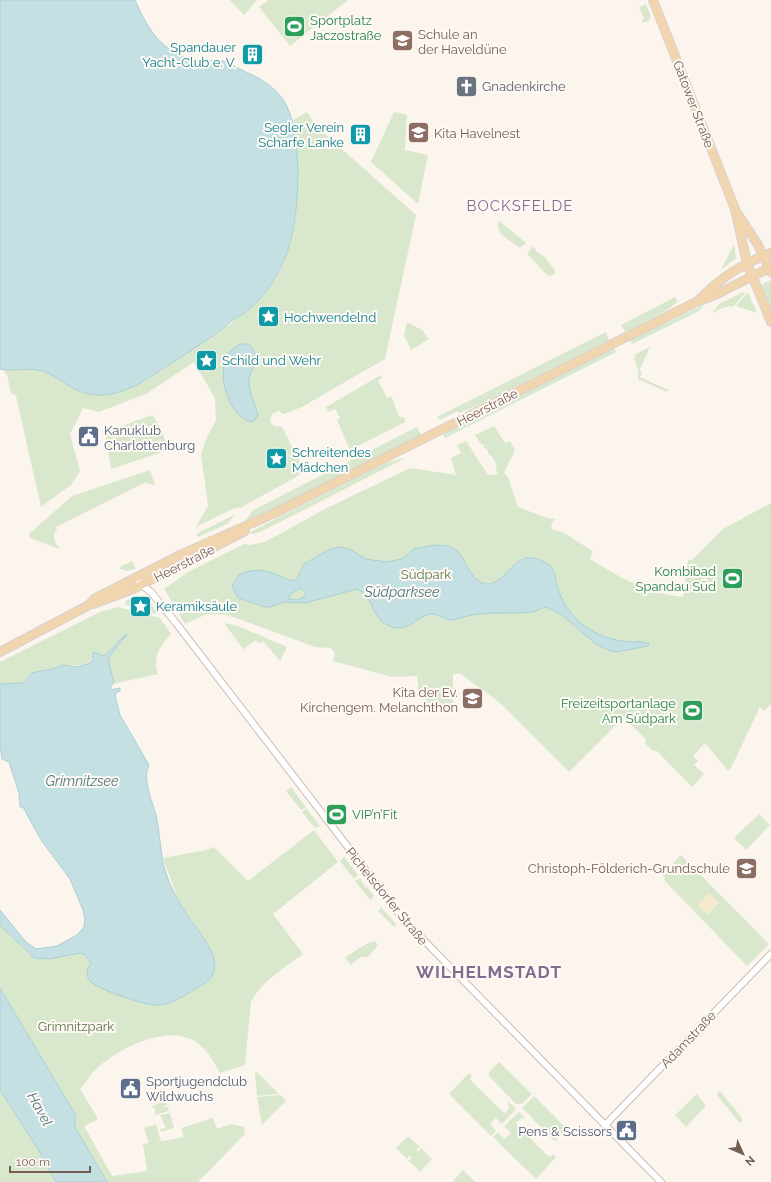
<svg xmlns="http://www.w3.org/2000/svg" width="771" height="1182" font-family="Raleway,sans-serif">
  <rect width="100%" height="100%" fill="#fbf5ee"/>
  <path fill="#d9e8cd" d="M230,0h27l-13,15z
    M268,0h80l-58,46 -31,-39z
    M646,4l5,12 -2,5 -8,2 3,-5 -5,-11z
    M307,112l9,14 100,89 -31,144 -83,48 -18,7 -5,-3 -7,3 -2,8 4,4 8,1 23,45 -65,36h-5l-39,19 12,-21 -7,-52 6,-17 9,-17 -1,-22 -21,-36 -48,32 -47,18 -16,-4 -13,26 10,37 -8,13 -31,23 -25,-111 -5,-3 -4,-18 -4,-5c13,-1 27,-3 39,1 23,8 33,26 61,24 26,-1 64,-28 85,-43 26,-18 52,-32 74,-55 43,-47 37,-118 31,-177z
    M394,112l13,3 -2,35 23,5 -10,49 -47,-42z
    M499,221l27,22 -6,5c-9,-7 -27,-14 -21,-27z
    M734,244l2,14 -15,12z
    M533,246l4,6 8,5 11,15 -5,4 -4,-1 -20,-21z
    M770,280l1,2v29l-11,-25z
    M743,292l2,1 -11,13 -9,1 -13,6 7,-9z
    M747,293l2,1 8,19 -21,-7z
    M675,297l3,5 -14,10 -39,20 -4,-7z
    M705,304l-6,7 -67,33 -2,-4z
    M407,322l15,8 7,9 -18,11 -7,-15z
    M606,332l3,8 -132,66 -18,7 -1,-2 -18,9 -3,-3z
    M650,347l-11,24 3,1 -2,5 28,13 -1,2 -29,-13v-10l-4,-10 2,-5z
    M614,348l2,4 -171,86 -2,-4z
    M381,375l1,3 -4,2 9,18 4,-2 9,22 4,-1 1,5 -55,28 -13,-30 3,-2 -5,-9 -7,3 -2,-5z
    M152,415l9,14 7,21 -57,19 -6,-37z
    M494,426l11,17 5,-2 5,9 -11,23 4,4 10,30 26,10 11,2 -4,6 1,4 12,4 29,18 -3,8c31,19 56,34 93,38l5,-37h4l31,-31 48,-26v201l-7,7 -4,-4 -28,59 -4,5 -23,-28 -12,13 5,5 -4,4 10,9 -12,13 -35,-36h-4l-8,-8 1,-4 -25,-24 -4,9 -48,48 -70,-70 -38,-28h-8v18l-5,4 5,5v10l-10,-5 -13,1v-3l-11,-9 -2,-19 -25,1 -59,-16 2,-8 -4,-5 -16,-1 -87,-32 -21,-1 -22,10 -21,-35 24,-17 56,-28 6,1 15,-3 60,-33 85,-41 46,7 -5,-17 10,-5 -4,-8 9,-4 22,34 10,-1 -3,-6 2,-2 -5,-10 -3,-1 -2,-6 -3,-1v-3l-3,-1 -6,-9z
    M417,427l4,8 -173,87 -3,-1 8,-11z
    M403,458l1,1 -142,72 -8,3 -6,-1 138,-70z
    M150,470l5,15 -7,-1 -2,-2 -90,45 1,3c-7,6 -1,12 2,19l-29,-11 -1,-4 43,-38z
    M236,514l-9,10 -29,13 -2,-3z
    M132,561l4,8 -9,2 -7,-2 1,-3z
    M136,597c9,0 19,8 20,17l-30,-9 -1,-4z
    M118,607l42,11 11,16c-11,12 -19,23 -13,40l-45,10 -5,-24 4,-7 15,-17 -21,19 -2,1 -10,-4c-3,11 -11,16 -21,13l-37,7 -7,3 -6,8 -23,1v-22l100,-50z
    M224,623l14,3 49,21 -7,14 -16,-19 -6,1 -2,-3 -12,9 2,4z
    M291,787l15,20 -5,3 -15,-19z
    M306,808l14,18 -5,2 -13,-16z
    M759,814l11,11 -24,25 -12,-12z
    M314,830l24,32 -65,52 30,40c-18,14 -41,26 -52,48l-6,63 -25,8c-6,-11 -13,-24 -24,-31 -30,-19 -81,8 -103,30 -4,5 -8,12 -13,17l17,28v3l-13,6 28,50 35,-5 -4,-27 6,-1 -5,-15 12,-4 5,16 -5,2 28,-5 -3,-9 32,-10 4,11 15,-5 12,3 1,7 -47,48h-91l-32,-55v-13l-75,-126v-63l29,29 51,-1 5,2 6,8 -2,3 42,34 27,5 20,-6 31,-19 6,-19 -12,-25 -24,-34 -16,-44 43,-8 8,-3 34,34z
    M681,855l88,89 -22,22 -83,-86 1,-2 -3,-3z
    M344,857l14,18 -4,4 -14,-18z
    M360,878l6,10 1,-1 7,9 -4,4 -15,-19z
    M381,907l15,17 -2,3 -16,-16z
    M375,941l3,4 -10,12h-7l-10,8 -6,-7c10,-7 19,-14 30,-17z
    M499,1062l33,32 -10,10h-6l-27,-28v-4z
    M257,1072l22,22 -22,2 -2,-23z
    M469,1073l3,3 -2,3 2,3 30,29 3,2 5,-6 -3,-3 2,-2 7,7 -14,15 -6,-6 -6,6 6,7 -5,5 -42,-42z
    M0,1090l38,59 18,33h-56z
    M718,1091l3,1 21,26v5l-4,-2 -21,-26z
    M697,1094l9,12 -20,21 -11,-12z
    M281,1095l5,6 -24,24 -5,-28z
    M534,1096l33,33 -12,12 -33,-33z
    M166,1101l1,4 -4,1 1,1h4l1,4 -14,4v-7h-2l-1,-2z
    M519,1112l6,6 -2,1 -2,-1 -5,5 2,3 29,29 3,2 3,-3 3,3 -20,22 -43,-42 5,-5 6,7 7,-6 -7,-7z
    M170,1113l4,15 -13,4 -1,-3 6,-1 -6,-13z
    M408,1136l12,11 -4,2 3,3 2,-4 11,11 -12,13 -12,-12h2l2,-2 -3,-2 -2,3 -11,-11z
    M463,1170l12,12h-20l-2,-1z"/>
  <path fill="#f6eacd" d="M709,893l10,10 -12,12 -9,-10z"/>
  <path fill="#c4e0e3" stroke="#abcfd4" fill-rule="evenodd" d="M0,0h135c11,25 24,49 52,58 7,2 18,1 23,5l2,-3c18,0 19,5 34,12 14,6 30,16 38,29 19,30 16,108 6,142 -4,16 -12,32 -22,46 -8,12 -23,25 -35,31 -5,3 -6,6 -11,9 -16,12 -33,23 -50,34 -21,13 -44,31 -70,32 -29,1 -36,-16 -60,-24 -14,-4 -28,1 -42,-2z
    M240,344h9c17,20 -1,21 0,40 1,10 6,21 9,31l-5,7c-25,-3 -39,-52 -23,-71 3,-2 7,-5 10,-7z
    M436,545c5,1 12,0 17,3 12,6 15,29 29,35 20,8 30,-29 51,-25 27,6 19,18 27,36 3,9 10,18 16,25 14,14 36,22 55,23 6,0 13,-1 18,2l-1,2 -31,6 -6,-1 -14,-6 -35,-30 -16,-8c-5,1 -9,4 -14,5 -18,2 -37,0 -55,2 -7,1 -21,6 -27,6 -7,-1 -13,-7 -20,-6 -15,3 -22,21 -43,11 -16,-8 -13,-29 -30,-36l-52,14 -21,-1 -14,5h-5l-27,-9 -6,-12 7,-11c19,-10 34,-2 52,6l6,-2 7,-15 26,-15 10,-2 9,2 17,10 20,3 16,-3 12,-10zM301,588l5,4 -2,5 -6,3 -10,-1 4,-6z
    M126,634l1,1 -15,18 -4,7 6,22 -4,6 1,2 9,-2v3l-3,1 -2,4 5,19 29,50c-7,14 3,36 7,50 3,14 4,28 6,42 3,19 13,40 24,56 9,14 36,43 27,61 -3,7 -11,11 -18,15 -11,7 -23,15 -36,16 -13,1 -57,-14 -68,-23 -6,-6 -4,-13 0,-19l-6,-8 -5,-2 -30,6 -16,-1 -34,-33v-15l26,32 10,7 21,-3 20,-11 7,-8 1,-8 -2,-9 -13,-31 -29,-39 -18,-33h-3l-1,-14 -10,-31 -7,-3 -2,-15v-60l23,-1 9,-10 4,-1 17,-3 10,-4 15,2 10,-3 4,-4 2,-8 10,4 2,-1z
    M0,988l75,126v13l32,55h-51l-18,-33 -38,-59z"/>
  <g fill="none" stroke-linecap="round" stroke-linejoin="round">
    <defs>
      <path id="minor" d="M139,583l12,9 25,31 228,297 257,262
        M605,1125l166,-171"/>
      <path id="major" d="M653,0l82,209 12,54 24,59
        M737,213l21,32 13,27
        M699,300c20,-21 44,-37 72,-47
        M93,604l40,-15 112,-58
        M0,652l89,-47 5,-6 88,-45 93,-41 423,-212 15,-5 58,-29"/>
    </defs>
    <use href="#minor" stroke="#cdbdb4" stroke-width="8"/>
    <use href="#major" stroke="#d8d2cf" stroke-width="10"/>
    <use href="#minor" stroke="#fff" stroke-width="6"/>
    <use href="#major" stroke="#f1d5af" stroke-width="8"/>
  </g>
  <defs>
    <symbol id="stadium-square" viewBox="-11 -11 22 22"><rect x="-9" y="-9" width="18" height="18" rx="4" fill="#2e9e5b" stroke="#fef9f4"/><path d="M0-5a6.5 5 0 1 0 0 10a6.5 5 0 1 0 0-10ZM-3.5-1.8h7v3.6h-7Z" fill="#fff"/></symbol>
    <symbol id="school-square" viewBox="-11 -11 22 22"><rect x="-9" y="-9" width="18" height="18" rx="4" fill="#8d6e63" stroke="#fef9f4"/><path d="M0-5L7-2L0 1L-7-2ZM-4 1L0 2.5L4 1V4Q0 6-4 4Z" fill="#fff"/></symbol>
    <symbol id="building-square" viewBox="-11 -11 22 22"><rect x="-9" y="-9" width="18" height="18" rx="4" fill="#0f9aa8" stroke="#fef9f4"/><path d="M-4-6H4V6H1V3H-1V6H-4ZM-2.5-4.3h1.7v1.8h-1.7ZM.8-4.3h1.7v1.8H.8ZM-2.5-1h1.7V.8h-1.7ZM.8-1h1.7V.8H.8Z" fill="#fff"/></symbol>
    <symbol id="church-square" viewBox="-11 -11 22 22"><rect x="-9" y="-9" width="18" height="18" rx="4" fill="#6b7280" stroke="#fef9f4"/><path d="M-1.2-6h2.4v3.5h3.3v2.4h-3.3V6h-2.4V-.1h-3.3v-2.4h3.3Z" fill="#fff"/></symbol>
    <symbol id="sight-square" viewBox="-11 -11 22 22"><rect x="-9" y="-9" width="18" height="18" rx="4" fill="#0f9aa8" stroke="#fef9f4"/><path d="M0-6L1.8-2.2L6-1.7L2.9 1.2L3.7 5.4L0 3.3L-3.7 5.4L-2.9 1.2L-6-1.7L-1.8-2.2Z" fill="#fff"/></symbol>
    <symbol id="civic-square" viewBox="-11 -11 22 22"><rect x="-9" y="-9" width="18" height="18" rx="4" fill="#5c6f8a" stroke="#fef9f4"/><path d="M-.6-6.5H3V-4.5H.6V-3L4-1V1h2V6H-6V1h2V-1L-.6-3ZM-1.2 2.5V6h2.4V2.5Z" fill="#fff"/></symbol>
  </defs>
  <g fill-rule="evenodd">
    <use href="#stadium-square" x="282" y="14" width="25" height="25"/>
    <use href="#school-square" x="390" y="28" width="25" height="25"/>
    <use href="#building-square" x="240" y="42" width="25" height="25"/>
    <use href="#church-square" x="454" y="74" width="25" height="25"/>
    <use href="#school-square" x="406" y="120" width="25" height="25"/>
    <use href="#building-square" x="348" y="122" width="25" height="25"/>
    <use href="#sight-square" x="256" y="304" width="25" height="25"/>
    <use href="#sight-square" x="194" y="348" width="25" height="25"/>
    <use href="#civic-square" x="76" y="424" width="25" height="25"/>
    <use href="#sight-square" x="264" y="446" width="25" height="25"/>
    <use href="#stadium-square" x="720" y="566" width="25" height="25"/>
    <use href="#sight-square" x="128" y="594" width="25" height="25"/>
    <use href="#school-square" x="460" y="686" width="25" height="25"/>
    <use href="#stadium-square" x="680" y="698" width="25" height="25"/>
    <use href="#stadium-square" x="324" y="802" width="25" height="25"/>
    <use href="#school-square" x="734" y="856" width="25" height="25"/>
    <use href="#civic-square" x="118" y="1076" width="25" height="25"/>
    <use href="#civic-square" x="614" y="1118" width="25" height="25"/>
  </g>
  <g text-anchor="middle" stroke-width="4" stroke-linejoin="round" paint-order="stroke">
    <g font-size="13" fill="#27864d" stroke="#fef9f4" text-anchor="start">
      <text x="310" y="25">Sportplatz<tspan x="310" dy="15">Jaczostraße</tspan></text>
      <text x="716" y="576" text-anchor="end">Kombibad<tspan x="716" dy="15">Spandau Süd</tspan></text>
      <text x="676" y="708" text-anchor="end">Freizeitsportanlage<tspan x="676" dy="15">Am Südpark</tspan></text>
      <text x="352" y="819">VIP’n’Fit</text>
    </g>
    <g font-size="13" fill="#785e54" stroke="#fef9f4" text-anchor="start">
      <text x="418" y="39">Schule an<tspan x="418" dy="15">der Haveldüne</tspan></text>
      <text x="434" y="138">Kita Havelnest</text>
      <text x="458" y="697" text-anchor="end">Kita der Ev.<tspan x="458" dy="15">Kirchengem. Melanchthon</tspan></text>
      <text x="730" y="873" text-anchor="end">Christoph-Földerich-Grundschule</text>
    </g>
    <g font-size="13" fill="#0d838f" stroke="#fef9f4" text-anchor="start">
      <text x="236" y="52" text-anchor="end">Spandauer<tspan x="236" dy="15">Yacht-Club e. V.</tspan></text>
      <text x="344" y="132" text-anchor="end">Segler Verein<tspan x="344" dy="15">Scharfe Lanke</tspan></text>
      <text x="284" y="322">Hochwendelnd</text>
      <text x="222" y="365">Schild und Wehr</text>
      <text x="292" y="457">Schreitendes<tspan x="292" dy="15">Mädchen</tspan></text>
      <text x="156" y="611">Keramiksäule</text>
    </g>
    <g font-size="13" fill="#5b616d" stroke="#fef9f4" text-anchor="start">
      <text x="482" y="91">Gnadenkirche</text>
    </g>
    <g font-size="13" fill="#745d52" stroke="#fef9f4">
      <text transform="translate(694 104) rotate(69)" y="5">Gatower Straße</text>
      <text transform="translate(487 407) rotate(-27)" y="5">Heerstraße</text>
      <text transform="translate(184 563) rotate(-27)" y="5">Heerstraße</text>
      <text transform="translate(387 896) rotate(51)" y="5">Pichelsdorfer Straße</text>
      <text transform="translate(688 1039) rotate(-46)" y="5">Adamstraße</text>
    </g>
    <g font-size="13" fill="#4e5e75" stroke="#fef9f4" text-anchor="start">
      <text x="104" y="435">Kanuklub<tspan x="104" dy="15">Charlottenburg</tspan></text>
      <text x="146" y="1086">Sportjugendclub<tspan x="146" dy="15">Wildwuchs</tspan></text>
      <text x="612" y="1136" text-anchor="end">Pens &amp; Scissors</text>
    </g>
    <g font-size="13" fill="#5b784c" stroke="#fef9f4">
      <text x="426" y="579">Südpark</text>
      <text x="76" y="1031">Grimnitzpark</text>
    </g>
    <g font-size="14" font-style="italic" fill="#4b777e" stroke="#fef9f4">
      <text x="402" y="597">Südparksee</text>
      <text x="82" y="786">Grimnitzsee</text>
      <text transform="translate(40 1109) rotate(61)" y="5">Havel</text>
    </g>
    <g font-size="15" letter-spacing="1" fill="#816b8f" stroke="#fef9f4">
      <text x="520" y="211">BOCKSFELDE</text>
    </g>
    <g font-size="17" font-weight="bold" letter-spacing="1" fill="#816b8f" stroke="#fef9f4">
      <text x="489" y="978">WILHELMSTADT</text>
    </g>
  </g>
  <g transform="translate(743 1154) rotate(135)" stroke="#fef9f4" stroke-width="3" paint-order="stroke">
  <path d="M0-3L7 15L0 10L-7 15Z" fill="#745d52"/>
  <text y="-6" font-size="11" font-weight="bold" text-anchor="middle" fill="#745d52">N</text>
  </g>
  <path d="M10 1166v6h80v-6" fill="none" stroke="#745d52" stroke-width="2"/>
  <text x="16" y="1166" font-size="12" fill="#745d52" stroke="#fef9f4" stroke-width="3" paint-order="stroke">100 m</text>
</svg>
